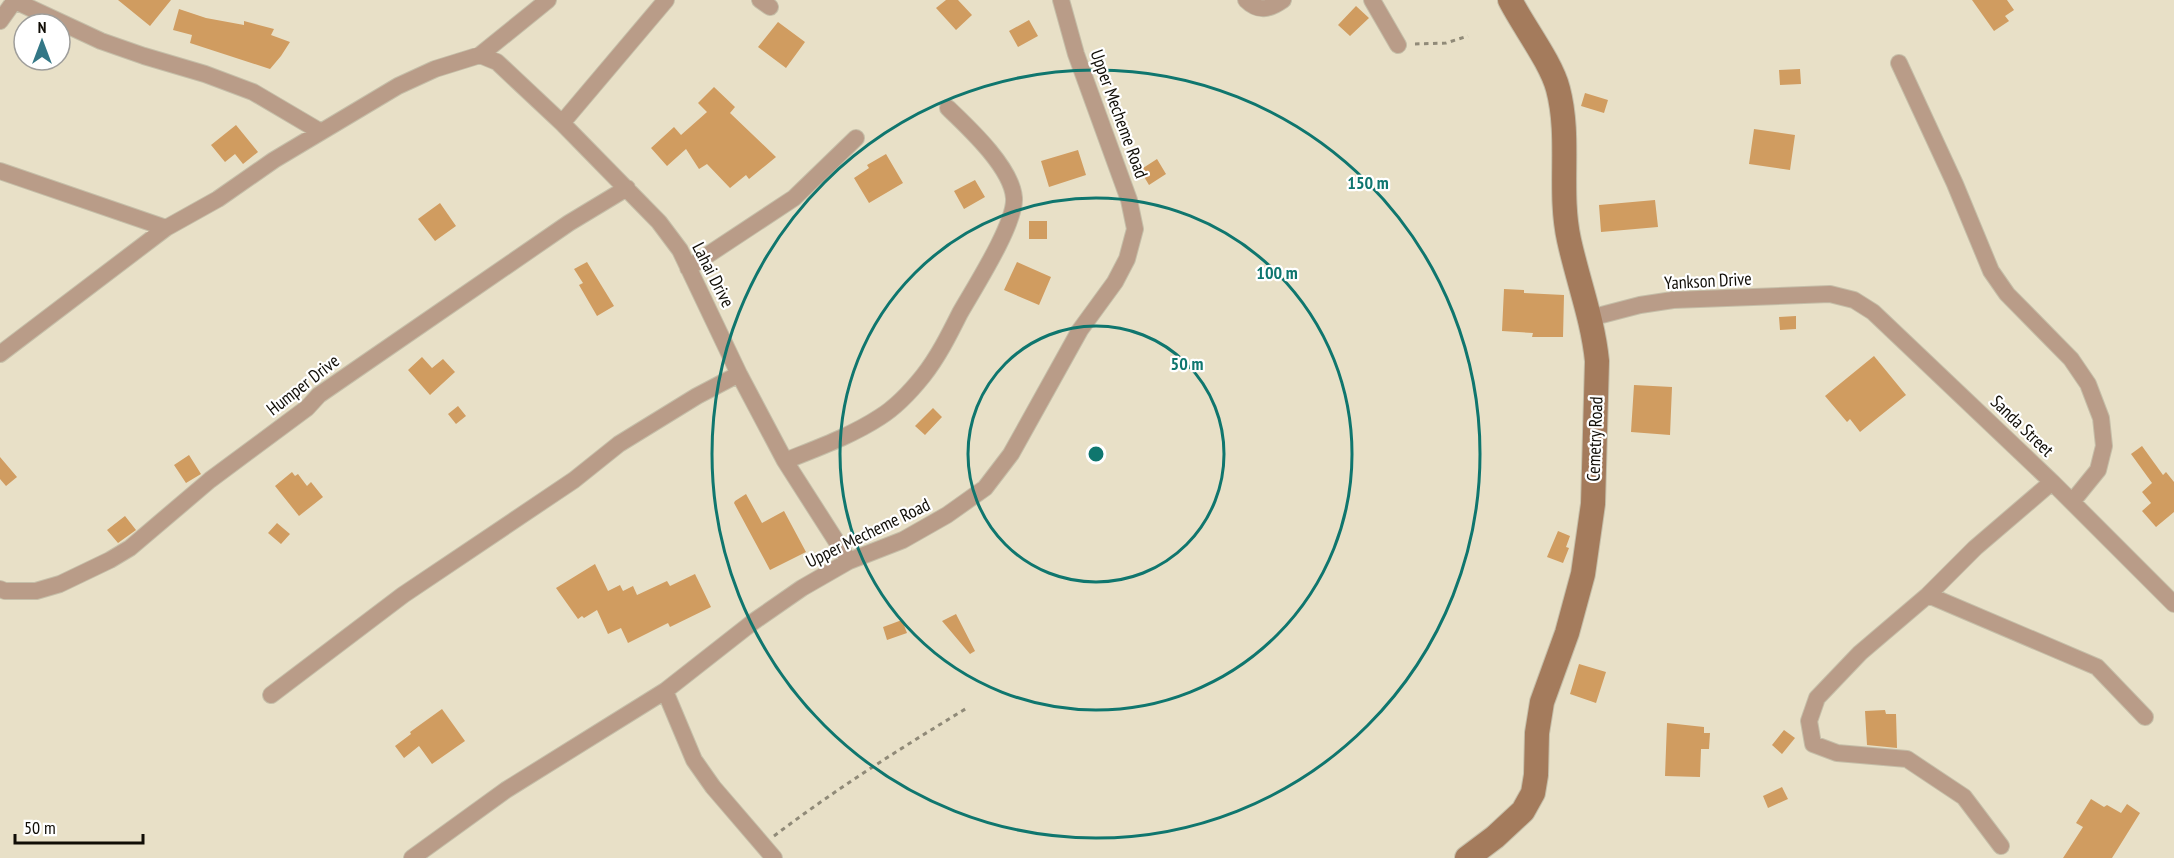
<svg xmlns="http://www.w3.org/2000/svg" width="2174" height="858" font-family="'PT Sans Narrow',sans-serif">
  <rect width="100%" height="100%" fill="#e8e0c7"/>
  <path fill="#d09c60" d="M118,0h53l-21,26z
    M946,0h12l14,15 -16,15 -20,-22z
    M1972,0h35l7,10 -9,6 4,5 -15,10z
    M1356,6l13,12 -19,18 -12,-11z
    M179,9l27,9 38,7v-4l30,8 -3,6 19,7 -9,14 -11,13 -80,-26 2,-8 -19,-5z
    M1029,20l9,16 -20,11 -9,-16z
    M778,22l27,20 -19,26 -28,-21z
    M1800,69l1,15 -21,1 -1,-15z
    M714,87l21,20 -5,6 46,44 -27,22 -3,-4 -16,13 -23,-24 -8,5 -13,-20 -19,17 -16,-18 23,-21 7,8 26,-23 -9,-9z
    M1585,93l23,7 -4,13 -23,-7z
    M236,125l22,27 -15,12 -8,-10 -10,8 -14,-17z
    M1754,129l41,6 -5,35 -41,-6z
    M1078,150l8,25 -37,12 -8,-26z
    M886,154l17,29 -34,20 -15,-25 15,-10 -2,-3z
    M1157,159l9,15 -17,11 -9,-15z
    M975,180l10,17 -21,12 -10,-18z
    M1655,200l3,27 -57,5 -2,-27z
    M440,203l16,23 -21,15 -17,-22z
    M1029,221h18v18h-18z
    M587,262l27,44 -17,10 -18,-31 4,-2 -9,-14z
    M1017,262l34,15 -12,28 -35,-15z
    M1504,289l20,1v3l40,2 -1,42h-31l1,-4 -31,-2z
    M1796,316v13l-16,1 -1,-13z
    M1874,356l32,39 -46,37 -10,-13 -3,3 -22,-26z
    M422,357l10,11 11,-9 12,13 -25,23 -22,-25z
    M1634,385l38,2 -2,48 -39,-3z
    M458,406l8,10 -10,8 -8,-10z
    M933,408l9,9 -17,18 -10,-9z
    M2142,446l21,29 3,-3 8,10v30l-18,15 -14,-16 9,-8 -9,-11 10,-9 -21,-29z
    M189,455l12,19 -15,9 -12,-18z
    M0,457l17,20 -11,9 -6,-7z
    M292,472l3,4 3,-2 9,12 4,-4 12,15 -24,19 -24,-30z
    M746,494l16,29 22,-12 22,41 -36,18 -36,-67 1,-2z
    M125,516l11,14 -18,13 -11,-13z
    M277,523l13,11 -9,10 -13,-11z
    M1558,531l12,5 -4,11 3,1 -6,15 -16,-6z
    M595,564l13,27 12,-6 3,6 10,-5 4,9 30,-14 3,5 25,-12 16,33 -41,20 -2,-4 -40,20 -7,-15 -13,6 -11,-24 -13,8 -2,-2 -4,3 -22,-31z
    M956,614l19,37 -5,3 -28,-33z
    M902,620l5,13 -20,7 -4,-13z
    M1579,664l27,8 -10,31 -26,-9z
    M442,709l23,32 -33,23 -13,-18 -15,12 -9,-12 16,-12 -1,-2z
    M1885,710l1,4h10l1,34 -30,-3 -2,-34z
    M1667,723l37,4v6h6l-1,16h-8l-1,28 -35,-1z
    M1784,730l11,8 -13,16 -10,-9z
    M1782,787l6,12 -20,9 -5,-12z
    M2091,799l13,8 3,-2 14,8 6,-9 13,9 -28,45h-49l20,-31 -7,-4z"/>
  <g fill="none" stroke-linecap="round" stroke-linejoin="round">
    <defs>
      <path id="street" d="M13,0l88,41 43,15 61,18 48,18 68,40
        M760,0l10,7
        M1246,0c12,12 23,10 37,0
        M1372,0l26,45
        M0,21l15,-21
        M480,55l17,7 65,61 97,99 21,28 59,124 46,87 64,100
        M1899,63l56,121 36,87 16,23 64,65 17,25 13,34 3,28 -6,24 -26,32
        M562,123l104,-123
        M0,171l166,57
        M688,268l106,-70 62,-60
        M1590,318l50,-13 33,-5 157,-6 24,6 19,12 179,170 122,122
        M0,354l166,-126 52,-29 56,-39 124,-74 37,-17 45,-14 68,-55
        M785,461c32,-13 66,-25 95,-44 16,-10 31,-26 43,-41 15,-19 26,-41 37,-63 13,-23 56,-90 54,-115 -2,-30 -45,-70 -66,-90
        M0,589l5,2h31l24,-7 50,-24 20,-12 80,-68 97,-72 12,-13 250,-172 58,-35
        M1928,595l169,72 48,50
        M665,691l29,69 19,27 61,71
        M271,695l132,-100 171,-115 45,-36 78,-48 42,-22
        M2001,846l-37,-49 -57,-38 -70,-6 -24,-9 -4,-23 8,-23 43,-45 68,-58 47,-47 77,-66
        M412,858l94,-68 159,-99 88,-69 49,-34 47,-27 54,-21 44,-25 38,-27 26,-34 69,-124 35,-48 12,-23 8,-30 -6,-29 -53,-146 -15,-54"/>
      <path id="secondary" d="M1467,858l28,-21 28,-26 10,-18 3,-18 1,-42 5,-31 25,-69 16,-59 10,-70 4,-143c-4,-41 -19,-80 -28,-121 -11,-50 2,-102 -11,-151 -7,-27 -35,-63 -48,-89"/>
    </defs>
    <use href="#street" stroke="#c5bea8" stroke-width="18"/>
    <use href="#secondary" stroke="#c5bea8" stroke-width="26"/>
    <path stroke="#908a78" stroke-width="3" stroke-dasharray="4.5 4.5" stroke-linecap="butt" d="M1415,44l31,-1 22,-7
      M774,836c62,-47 127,-88 193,-128"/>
    <use href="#street" stroke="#b99c88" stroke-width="16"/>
    <use href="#secondary" stroke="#a47b5c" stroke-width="24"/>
  </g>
  <g fill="none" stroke="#0f766e" stroke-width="3">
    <circle cx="1096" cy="454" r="128"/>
    <circle cx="1096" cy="454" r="256"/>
    <circle cx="1096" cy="454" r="384"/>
  </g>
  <g text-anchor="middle" stroke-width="4.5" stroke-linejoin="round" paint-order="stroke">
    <g font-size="18" fill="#100d06" stroke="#fff">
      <text transform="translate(1119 114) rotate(70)" y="6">Upper Mecheme Road</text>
      <text transform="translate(713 275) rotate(63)" y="6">Lahai Drive</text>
      <text transform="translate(1708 281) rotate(-3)" y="6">Yankson Drive</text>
      <text transform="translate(303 385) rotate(-38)" y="6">Humper Drive</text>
      <text transform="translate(2022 426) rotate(44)" y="6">Sanda Street</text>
      <text transform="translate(1595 439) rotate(-88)" y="6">Cemetry Road</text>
      <text transform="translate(868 533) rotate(-26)" y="6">Upper Mecheme Road</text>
    </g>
  </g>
  <circle cx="1096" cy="454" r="9" fill="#0f766e" stroke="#fff" stroke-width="3"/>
  <g font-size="18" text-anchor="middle" font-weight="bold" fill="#0f766e" stroke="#fff" stroke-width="4.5" stroke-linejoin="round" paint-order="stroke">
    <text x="1368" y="189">150 m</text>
    <text x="1277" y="279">100 m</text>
    <text x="1187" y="370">50 m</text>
  </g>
  <g transform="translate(42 42)"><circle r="28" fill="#ffffff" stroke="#9f9e9b" stroke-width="1.5"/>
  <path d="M0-4.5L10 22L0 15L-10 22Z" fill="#337786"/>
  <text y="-9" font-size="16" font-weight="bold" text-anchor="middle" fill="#100d06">N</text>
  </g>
  <path d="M15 834v9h128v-9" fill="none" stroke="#100d06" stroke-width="3"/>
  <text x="24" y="834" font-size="18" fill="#100d06" stroke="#ffffff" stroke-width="4.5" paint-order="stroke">50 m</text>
</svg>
